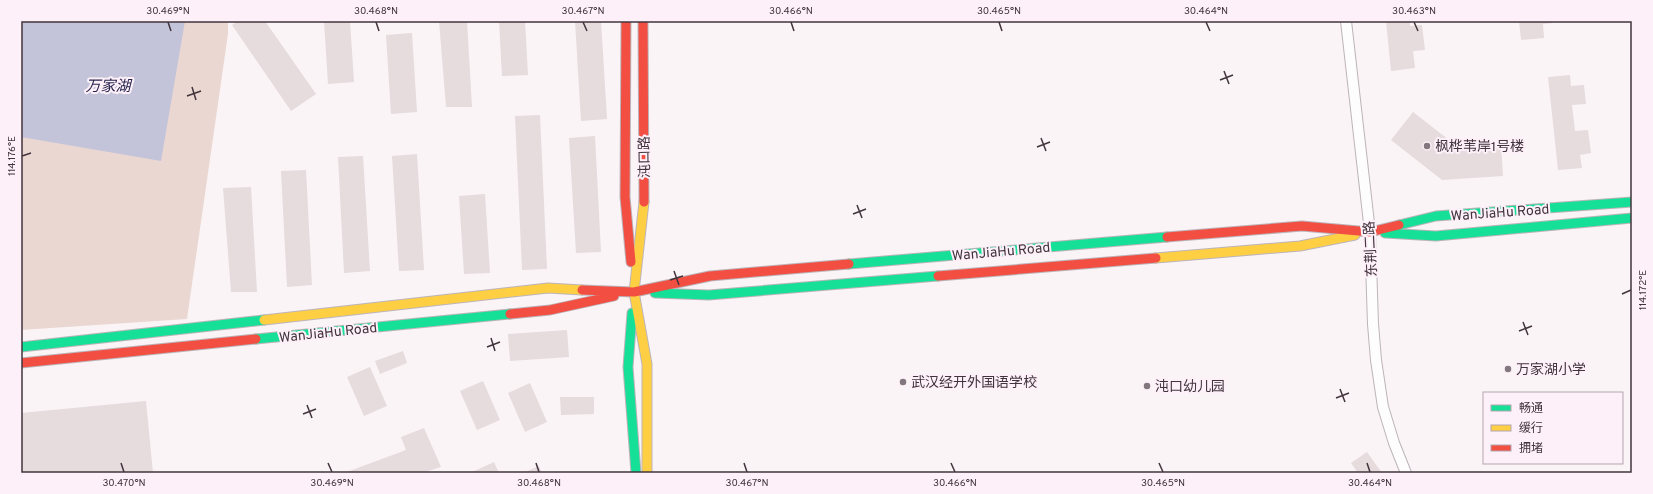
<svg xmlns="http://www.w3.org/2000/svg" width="1653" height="494" font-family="Overpass,'Noto Sans SC',sans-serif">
  <rect width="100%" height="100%" fill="#faf4f7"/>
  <path fill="#ebd7d2" d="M21,21h207v13l-41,285 -166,11z"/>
  <path fill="#c3c4d9" d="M21,21h164l-24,140 -140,-24z"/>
  <path fill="#e6dbdd" d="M238,21h27l51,73 -25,17 -59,-86z
    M324,21h26l4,61 -26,2z
    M439,21h28l5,86h-26z
    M499,21h26l3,54 -26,1z
    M575,21h26l6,98 -26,2z
    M1386,21h24v5l12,-1 3,25 -12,1 2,17 -24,3z
    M1519,21h34v2l-10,1 1,14 -23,2z
    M412,33l5,79 -26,2 -5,-79z
    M1570,75l1,11 13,-1 2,19 -14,1 3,26 13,-1 3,23 -11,2 2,13 -24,2 -10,-93z
    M1413,112l45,35 43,-3 2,32 -61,4 -51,-40z
    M540,115l7,154 -25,1 -7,-154z
    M595,136l6,116 -25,1 -7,-115z
    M417,154l7,116 -25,1 -7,-115z
    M363,156l7,115 -26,2 -6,-116z
    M306,170l6,115 -25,2 -6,-116z
    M251,187l6,105h-26l-8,-104z
    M485,194l5,79 -26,1 -5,-78z
    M567,330l2,27 -59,4 -2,-27z
    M403,351l4,12 -27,11 -5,-13z
    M370,367l17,39 -23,10 -17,-39z
    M483,381l17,39 -23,10 -17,-39z
    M530,383l17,39 -22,10 -17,-39z
    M560,397h34v17l-33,1z
    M146,401l7,72h-132v-60z
    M424,428l17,39 -19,6h-78l62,-23 -5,-13z
    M1367,452l15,21h-24l-7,-10z
    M494,462l5,11h-29z
    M539,466l3,7h-19z"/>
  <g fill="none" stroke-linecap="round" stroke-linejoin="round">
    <defs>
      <path id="street" d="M1346,21l24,211 3,92 3,36 7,47 11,36 12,30"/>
      <path id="fast" d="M1399,225l37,-9 196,-14
        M1385,233l51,3 196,-18
        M849,264l318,-27
        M655,293l54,2 229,-19
        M632,313l-4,54 8,106
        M256,339l254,-25
        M21,347l243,-27"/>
      <path id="slow" d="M644,202l-10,90 13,72v109
        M1156,258l144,-12 55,-11
        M264,320l284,-32 34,2"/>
      <path id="jam" d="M626,21l-1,176 6,65
        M643,21l1,181
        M1167,237l135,-11 68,6 29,-7
        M938,276l218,-18
        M582,290l52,2 76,-16 139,-12
        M510,314l40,-4 64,-14
        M21,363l235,-24"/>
    </defs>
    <use href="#street" stroke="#bcb4b9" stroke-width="12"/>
    <use href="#fast" stroke="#bcb4b9" stroke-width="11"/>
    <use href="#slow" stroke="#bcb4b9" stroke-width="11"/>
    <use href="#jam" stroke="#bcb4b9" stroke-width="11"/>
    <use href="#street" stroke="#fefdfe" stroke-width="10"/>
    <use href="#fast" stroke="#16e098" stroke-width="9"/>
    <use href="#slow" stroke="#ffcf43" stroke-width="9"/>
    <use href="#jam" stroke="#f24e42" stroke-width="9"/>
  </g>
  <path fill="none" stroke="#42343c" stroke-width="1.5" d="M168,22l3,9M376,22l3,9M583,22l4,9M791,22l3,9M999,22l3,9M1206,22l4,9M1414,22l4,9M1224,71l5,13M1220,80l13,-5M192,87l4,13M187,96l14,-5M1041,138l5,13M1037,147l13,-5M22,156l9,-3M857,205l5,13M853,214l13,-5M674,271l5,14M670,280l13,-4M1622,294l9,-4M1523,322l5,13M1519,331l13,-5M491,338l4,13M487,347l13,-5M1340,389l5,13M1336,398l13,-5M307,405l5,13M303,414l13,-5M121,463l3,9M328,463l4,9M536,463l3,9M744,463l3,9M951,463l4,9M1159,463l4,9M1367,463l3,9"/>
  <g fill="#82777d" stroke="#fef0f8" stroke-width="1.5">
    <circle cx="1427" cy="146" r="4"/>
    <circle cx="1508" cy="369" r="4"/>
    <circle cx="903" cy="382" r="4"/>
    <circle cx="1147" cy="386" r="4"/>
  </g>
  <g text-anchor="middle" stroke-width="4" stroke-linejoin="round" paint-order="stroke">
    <g font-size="14" fill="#42343c" stroke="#fef0f8" text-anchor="start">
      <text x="1435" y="151">枫桦苇岸1号楼</text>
      <text x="1516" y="374">万家湖小学</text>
      <text x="911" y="387">武汉经开外国语学校</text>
      <text x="1155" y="391">沌口幼儿园</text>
    </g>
    <g font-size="14" fill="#42343c" stroke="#fef0f8">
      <text transform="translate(644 157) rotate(-91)" y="5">沌口路</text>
      <text transform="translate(1500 212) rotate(-4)" y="5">WanJiaHu Road</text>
      <text transform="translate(1370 249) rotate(-93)" y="5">东荆二路</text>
      <text transform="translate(1001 251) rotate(-5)" y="5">WanJiaHu Road</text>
      <text transform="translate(328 332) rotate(-6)" y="5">WanJiaHu Road</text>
    </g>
    <g font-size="15" font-style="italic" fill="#25244d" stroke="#fef0f8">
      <text x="108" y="91">万家湖</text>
    </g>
  </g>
  <rect width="1653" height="494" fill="none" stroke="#fef0f8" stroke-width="44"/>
  <rect x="1483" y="392" width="140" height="72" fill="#fef0f8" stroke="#b3a5ad"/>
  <rect x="1491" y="405" width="20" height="6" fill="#16e098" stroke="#b3a5ad"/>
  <text x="1519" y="412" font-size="12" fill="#42343c">畅通</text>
  <rect x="1491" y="425" width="20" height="6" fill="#ffcf43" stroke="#b3a5ad"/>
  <text x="1519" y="432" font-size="12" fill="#42343c">缓行</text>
  <rect x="1491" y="445" width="20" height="6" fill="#f24e42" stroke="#b3a5ad"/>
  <text x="1519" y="452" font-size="12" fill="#42343c">拥堵</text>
  <rect x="22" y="22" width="1609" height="450" fill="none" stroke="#42343c" stroke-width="1.5"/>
  <g font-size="10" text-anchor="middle" fill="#42343c">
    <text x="168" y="14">30.469°N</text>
    <text x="376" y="14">30.468°N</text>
    <text x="583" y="14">30.467°N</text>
    <text x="791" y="14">30.466°N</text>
    <text x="999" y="14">30.465°N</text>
    <text x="1206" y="14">30.464°N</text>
    <text x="1414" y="14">30.463°N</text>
    <text transform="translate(11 156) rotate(-90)" y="4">114.176°E</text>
    <text transform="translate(1642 290) rotate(-90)" y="4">114.172°E</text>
    <text x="124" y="486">30.470°N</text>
    <text x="332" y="486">30.469°N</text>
    <text x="539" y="486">30.468°N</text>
    <text x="747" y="486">30.467°N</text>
    <text x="955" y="486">30.466°N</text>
    <text x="1163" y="486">30.465°N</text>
    <text x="1370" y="486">30.464°N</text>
  </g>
</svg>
